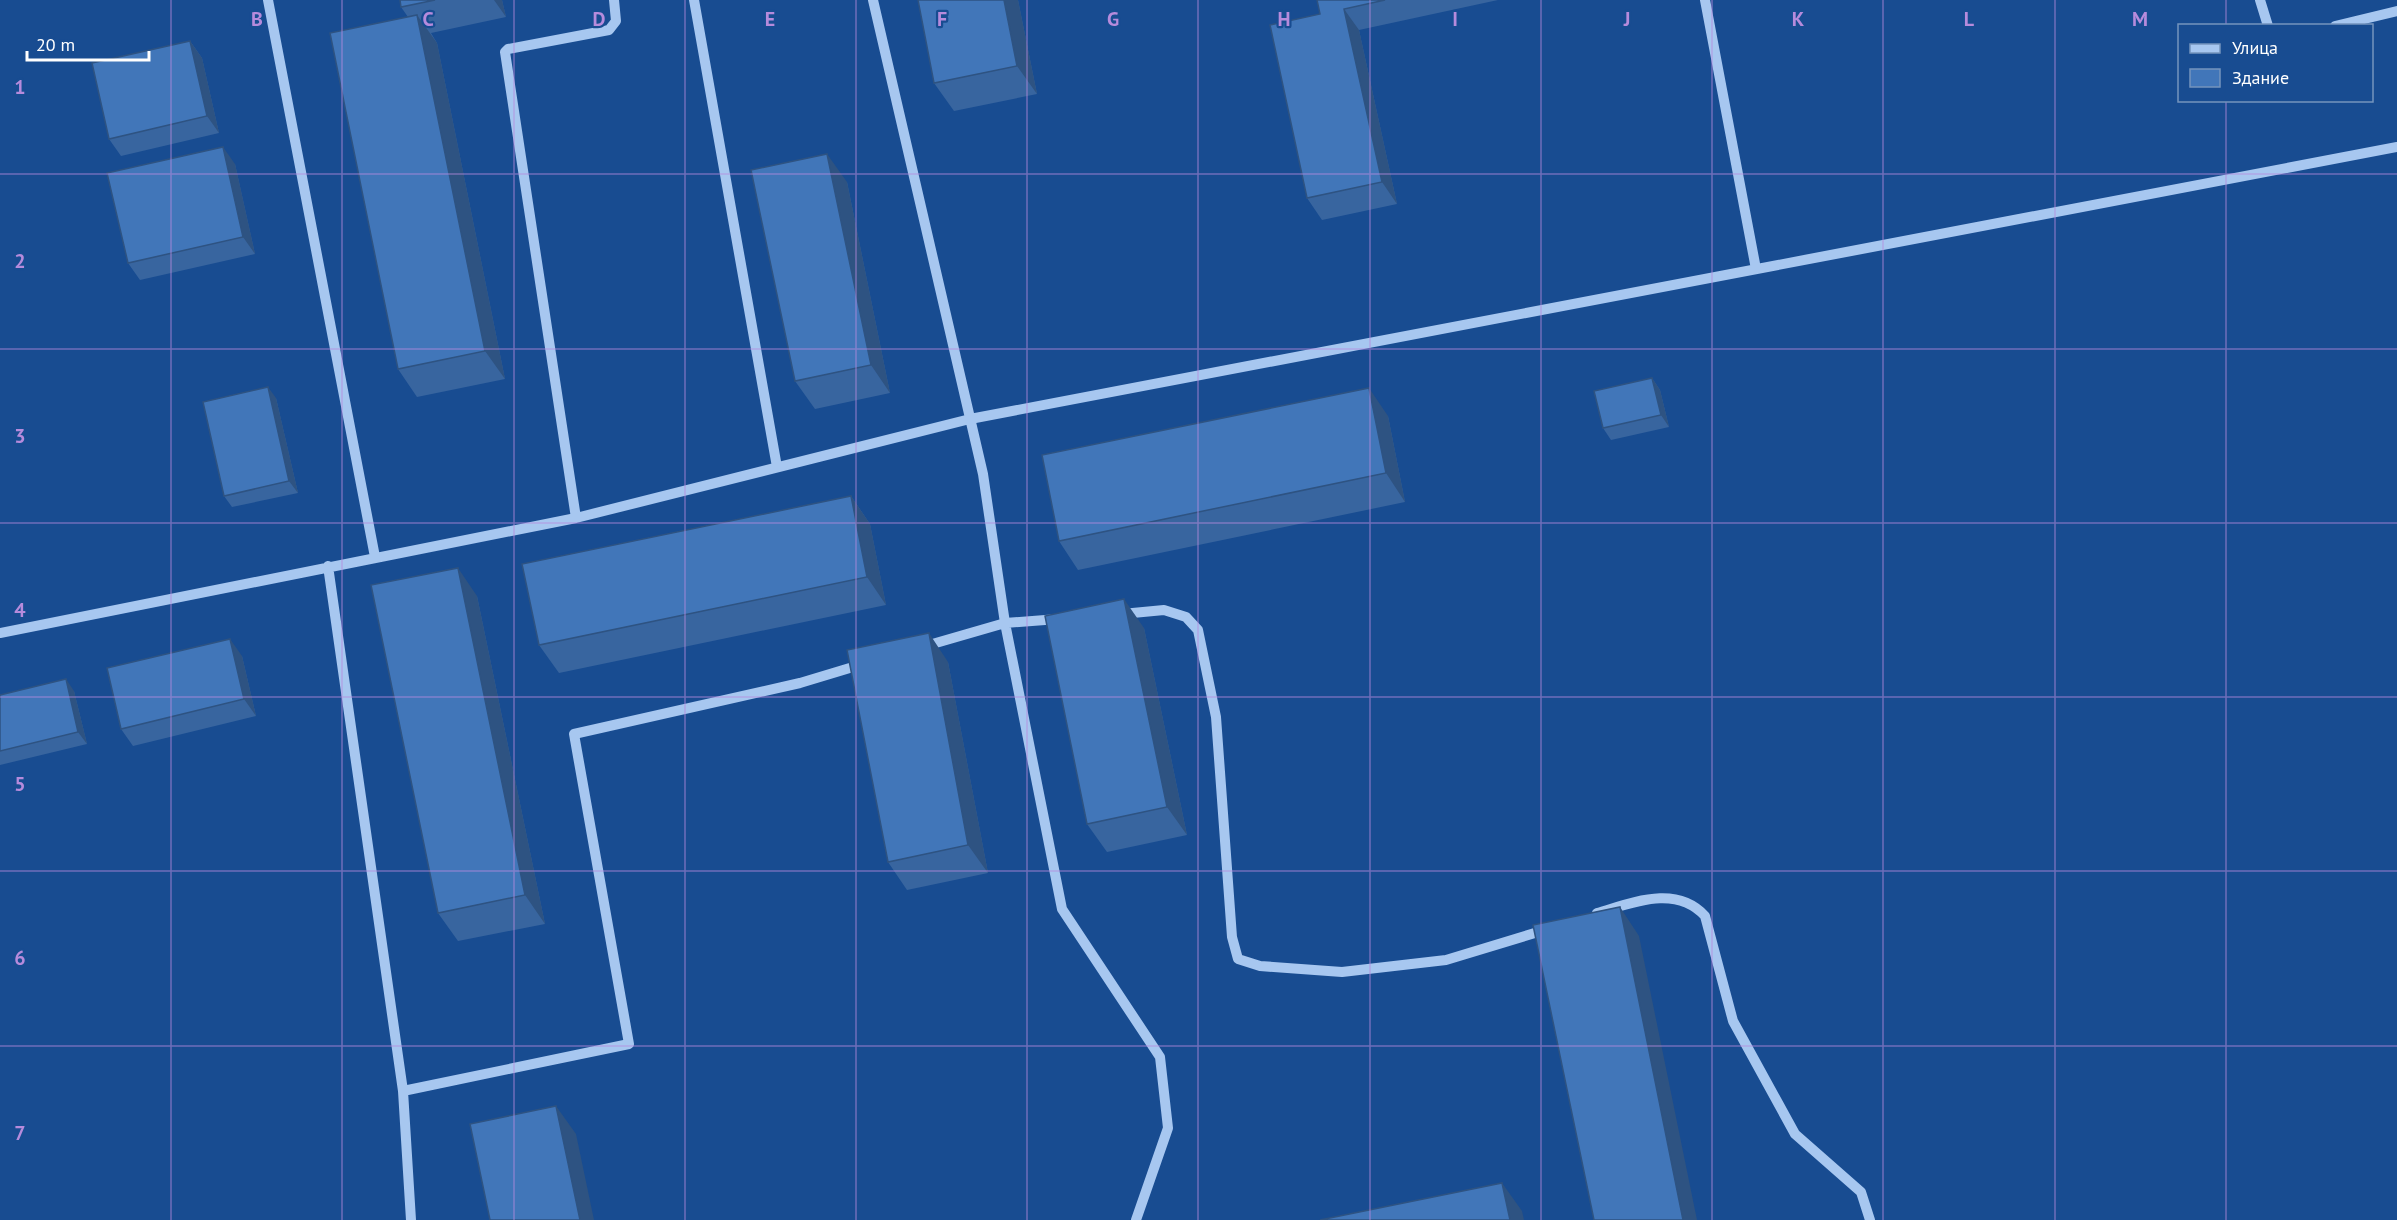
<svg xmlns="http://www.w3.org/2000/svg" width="2397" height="1220" font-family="'PT Sans',sans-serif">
  <rect width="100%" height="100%" fill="#184c91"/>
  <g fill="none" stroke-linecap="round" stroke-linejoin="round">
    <path stroke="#a7c7f0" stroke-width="10" d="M268,0l107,557
      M694,0l83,467
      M873,0l110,474 22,149 57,286 98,148 8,71 -32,92
      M1705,0l51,269
      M2260,0l8,26
      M2335,26l62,-15
      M576,518l-71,-466 3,-3 101,-19 7,-9 -2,-21
      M328,566l75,525 8,129
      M1122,614l42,-4 22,7 12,13 18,87 16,220 6,22 22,7 82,6 104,-12 102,-31
      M0,633l576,-115 394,-99 1427,-272
      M922,647l83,-24 53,-4
      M1597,913c35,-10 79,-29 108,3l28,105 62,113 66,58 9,28
      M403,1091l226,-47 -55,-310 226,-51 63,-19"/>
  </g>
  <path fill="#38659f" d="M400,0h102l4,17 -75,16 6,10 68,336 -88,18 -19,-28 10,-352 -7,-10z
    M918,0h100l19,94 -83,17 -20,-28z
    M1317,0h181l-139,30 38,174 -75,16 -15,-22 13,-184z
    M190,41l12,17 17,75 -98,23 -12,-17z
    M235,164l20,90 -115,26 -12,-17z
    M847,182l43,211 -75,16 -20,-28z
    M1652,378l8,12 9,37 -58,13 -8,-12z
    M276,398l22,95 -66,14 -8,-11z
    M1388,416l17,86 -327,68 -19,-29z
    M851,496l19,28 16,81 -327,68 -20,-28z
    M477,596l68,328 -87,17 -20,-28z
    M1144,628l43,207 -80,17 -20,-28z
    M242,656l14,60 -123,30 -12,-17z
    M948,662l40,211 -81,17 -19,-28z
    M74,691l13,53 -87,21v-70z"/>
  <path fill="#2e5382" d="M494,0h8l4,17z
    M1004,0h14l19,94 -20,-28z
    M1344,9l15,21 38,174 -15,-22z
    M417,15l20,28 68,336 -20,-28z
    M190,41l12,17 17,75 -12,-17z
    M223,147l12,17 20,90 -12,-17z
    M827,154l20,28 43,211 -19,-28z
    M1652,378l8,12 9,37 -8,-12z
    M268,387l8,11 22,95 -9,-12z
    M1369,388l19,28 17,86 -19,-29z
    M851,496l19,28 16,81 -19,-28z
    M458,568l19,28 68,328 -20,-29z
    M1124,599l20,29 43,207 -20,-28z
    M929,633l19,29 40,211 -20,-28z
    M230,639l12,17 14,60 -12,-17z
    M66,679l8,12 13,53 -9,-12z
    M1620,907l19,29 58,284h-14z
    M556,1106l20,28 18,86h-14z
    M1502,1183l20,28 2,9h-14z"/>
  <path fill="#4176b9" stroke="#2e5382" stroke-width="1.5" d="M400,0h35l-34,7z
    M918,0h86l13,66 -83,17z
    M1317,0h68l-41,9 38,173 -75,16 -37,-173 50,-11z
    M417,15l68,336 -87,18 -68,-336z
    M190,41l17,75 -98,23 -17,-76z
    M223,147l20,90 -115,26 -21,-90z
    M827,154l44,211 -76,16 -44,-211z
    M1652,378l9,37 -58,13 -9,-37z
    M268,387l21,94 -65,15 -21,-94z
    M1369,388l17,85 -327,68 -17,-86z
    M851,496l16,81 -328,68 -17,-81z
    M458,568l67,327 -87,18 -67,-328z
    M1124,599l43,208 -80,17 -42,-208z
    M929,633l39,212 -80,17 -41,-212z
    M230,639l14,60 -123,30 -14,-61z
    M66,679l12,53 -78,19v-56z
    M1620,907l63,313h-89l-61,-295z
    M556,1106l24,114h-90l-20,-96z
    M1502,1183l8,37h-190z"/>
  <path fill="none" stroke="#b68bdc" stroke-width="1.5" stroke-opacity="0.55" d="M171,0v1220M342,0v1220M514,0v1220M685,0v1220M856,0v1220M1027,0v1220M1198,0v1220M1370,0v1220M1541,0v1220M1712,0v1220M1883,0v1220M2055,0v1220M2226,0v26M2226,100v1120M0,174h2397M0,349h2397M0,523h2397M0,697h2397M0,871h2397M0,1046h2397"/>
  <g font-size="20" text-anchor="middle" font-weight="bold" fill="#b68bdc" stroke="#184c91" stroke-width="4.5" stroke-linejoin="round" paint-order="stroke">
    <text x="257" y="26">B</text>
    <text x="428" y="26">C</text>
    <text x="599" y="26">D</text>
    <text x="770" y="26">E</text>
    <text x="942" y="26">F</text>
    <text x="1113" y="26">G</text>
    <text x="1284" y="26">H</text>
    <text x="1455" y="26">I</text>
    <text x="1627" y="26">J</text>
    <text x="1798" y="26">K</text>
    <text x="1969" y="26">L</text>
    <text x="2140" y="26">M</text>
    <text x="20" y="94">1</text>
    <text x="20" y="268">2</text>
    <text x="20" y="443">3</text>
    <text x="20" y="617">4</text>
    <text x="20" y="791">5</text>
    <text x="20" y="965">6</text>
    <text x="20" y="1140">7</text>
  </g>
  <rect x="2178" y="24" width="195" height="78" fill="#184c91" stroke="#7494bd" stroke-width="1.5"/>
  <rect x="2190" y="44" width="30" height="9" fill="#a7c7f0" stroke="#7494bd" stroke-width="1.5"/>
  <text x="2232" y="54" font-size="18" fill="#ffffff">Улица</text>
  <rect x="2190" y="69" width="30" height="18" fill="#4176b9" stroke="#7494bd" stroke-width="1.5"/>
  <text x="2232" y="84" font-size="18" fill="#ffffff">Здание</text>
  <path d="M27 51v9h122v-9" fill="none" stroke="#ffffff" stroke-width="3"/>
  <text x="36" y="51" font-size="18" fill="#ffffff" stroke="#184c91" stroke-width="4.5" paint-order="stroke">20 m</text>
</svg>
